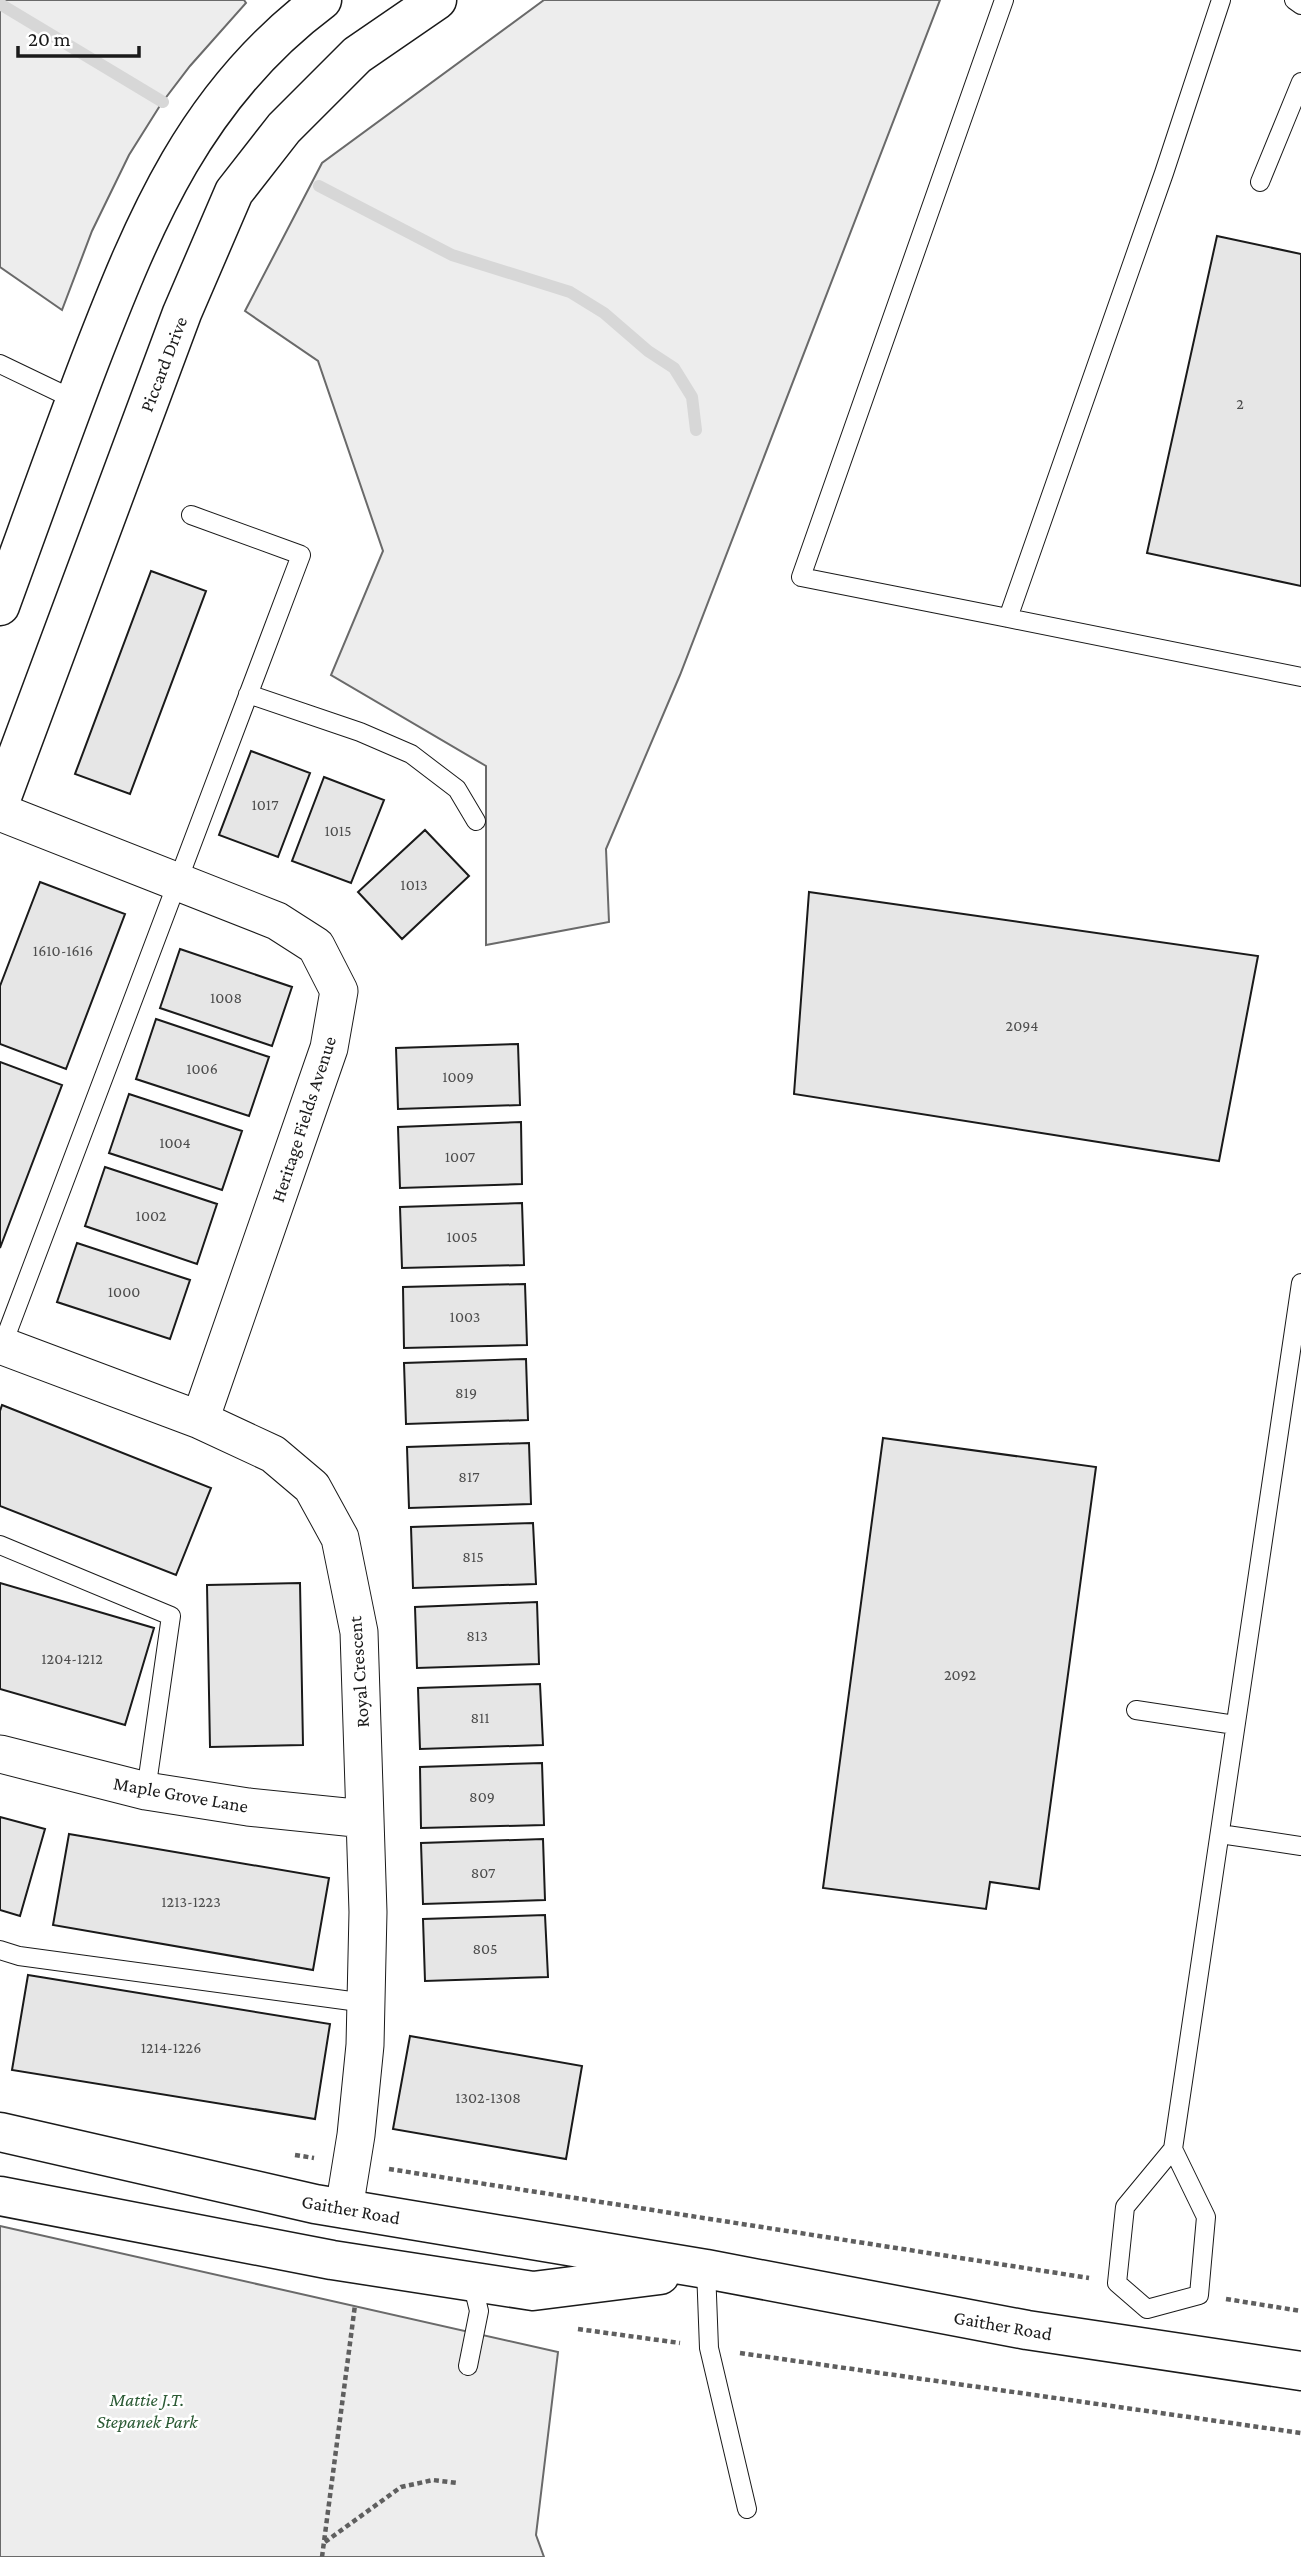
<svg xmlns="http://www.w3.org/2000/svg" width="1301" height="2557" font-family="'Crimson Pro',serif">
  <rect width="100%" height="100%" fill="#fff"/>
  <path fill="#ededed" stroke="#6a6a6a" stroke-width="2" d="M0,0h244l2,3 -56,63 -29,38 -32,51 -37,76 -30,79 -62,-43z
    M544,0h396l-260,675 -74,174 3,73 -123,23v-179l-155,-91 52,-124 -65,-190 -73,-50 77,-148z
    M0,2226l558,126 -22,183 8,22h-544z"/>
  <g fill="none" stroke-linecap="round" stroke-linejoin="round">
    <path stroke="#d7d7d7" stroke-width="12" d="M0,4l163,98
      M319,186l133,69 118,37 34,21 44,38 26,17 18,29 4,33"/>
  </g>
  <path fill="#e6e6e6" stroke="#1a1a1a" stroke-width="2" d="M1217,236l84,18v332l-154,-33z
    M151,571l55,20 -76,203 -55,-20z
    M251,751l59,22 -32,84 -59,-22z
    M324,777l60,23 -33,83 -59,-22z
    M425,830l44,46 -67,63 -44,-47z
    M40,882l85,32 -59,155 -66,-25v-58z
    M809,892l449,64 -39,205 -425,-67z
    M180,949l112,38 -20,59 -112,-38z
    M156,1019l113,38 -20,59 -113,-37z
    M518,1044l2,61 -122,4 -2,-61z
    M0,1062l62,23 -62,163z
    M129,1094l113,37 -20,59 -113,-37z
    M521,1122l1,62 -122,4 -2,-61z
    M105,1167l112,37 -20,60 -112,-38z
    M522,1203l2,62 -122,3 -2,-61z
    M77,1243l113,37 -20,59 -113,-37z
    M525,1284l2,61 -123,3 -1,-61z
    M526,1359l2,61 -122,4 -2,-61z
    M2,1405l209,83 -35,87 -176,-69v-95z
    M883,1438l213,29 -57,422 -49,-7 -4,27 -163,-21z
    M529,1443l2,61 -122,4 -2,-61z
    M533,1523l3,61 -123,4 -2,-61z
    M0,1583l154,45 -29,97 -125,-36z
    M300,1583l3,162 -93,2 -3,-162z
    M537,1602l2,62 -122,4 -2,-61z
    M540,1684l3,61 -123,4 -2,-61z
    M542,1763l2,62 -123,3 -1,-61z
    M0,1817l45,12 -25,87 -20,-6z
    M69,1834l260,44 -16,92 -260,-45z
    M543,1839l2,61 -122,4 -2,-61z
    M545,1915l3,62 -123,4 -2,-62z
    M28,1975l302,49 -15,95 -303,-49z
    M410,2036l172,30 -16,93 -173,-30z"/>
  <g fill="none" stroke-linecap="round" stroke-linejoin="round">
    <defs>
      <path id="lane" d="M1004,0l-203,577 207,41
        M1221,0l-57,173 -156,445 293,59
        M1294,0l7,5
        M1260,182l41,-100
        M0,364l75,36
        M248,694l112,38 51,22 46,35 19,32
        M1,1349l300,-794 -110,-40
        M0,1545l171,71 -25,175
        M1136,1710l99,15
        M1220,1834l81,12
        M0,1950l19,6 347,47
        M706,2269l3,79 38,161
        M1147,2309l52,-14 7,-78 -33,-68 128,-866
        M1147,2309l-30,-26 8,-76 48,-58
        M468,2366l11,-55 -7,-29"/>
      <path id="street" d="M0,812l277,109 39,25 23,45 -10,57 -129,372
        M0,1345l200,75 73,34 39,33 28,51 19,94 9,280 -3,133 -9,90 -12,74
        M0,1754l146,37 102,16 117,12"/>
      <path id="secondary" d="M0,606c30,-82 59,-164 90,-245 55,-142 106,-267 232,-361
        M0,802l182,-489 52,-121 50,-64 73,-73 80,-55
        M0,2132l315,72 391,65 321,61 274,41
        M0,2196l332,64 201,31 127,-16"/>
    </defs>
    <use href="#lane" stroke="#1a1a1a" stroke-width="20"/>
    <use href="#street" stroke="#1a1a1a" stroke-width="39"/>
    <use href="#secondary" stroke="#1a1a1a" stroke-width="41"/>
    <path stroke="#5f5f5f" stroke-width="4.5" stroke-dasharray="5 3.5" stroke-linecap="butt" d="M295,2155l19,3
      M389,2169l700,109
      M1226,2299l75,12
      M578,2329l102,14
      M740,2353l561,80
      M325,2542l76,-55 32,-7 24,3
      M322,2557l33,-252"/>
    <use href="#lane" stroke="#fff" stroke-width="18"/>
    <use href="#street" stroke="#fff" stroke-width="37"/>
    <use href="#secondary" stroke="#fff" stroke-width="38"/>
  </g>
  <g text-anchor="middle" stroke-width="5" stroke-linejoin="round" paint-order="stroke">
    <g font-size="16" fill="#4d4d4d">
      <text x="1240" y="409">2</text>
      <text x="265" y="810">1017</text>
      <text x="338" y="836">1015</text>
      <text x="414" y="890">1013</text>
      <text x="63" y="956">1610-1616</text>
      <text x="226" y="1003">1008</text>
      <text x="1022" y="1031">2094</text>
      <text x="202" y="1074">1006</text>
      <text x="458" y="1082">1009</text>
      <text x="175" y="1148">1004</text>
      <text x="460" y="1162">1007</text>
      <text x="151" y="1221">1002</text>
      <text x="462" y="1242">1005</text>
      <text x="124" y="1297">1000</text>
      <text x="465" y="1322">1003</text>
      <text x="466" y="1398">819</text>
      <text x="469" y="1482">817</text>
      <text x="473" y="1562">815</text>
      <text x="477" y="1641">813</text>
      <text x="72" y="1664">1204-1212</text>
      <text x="960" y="1680">2092</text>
      <text x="480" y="1723">811</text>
      <text x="482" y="1802">809</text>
      <text x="483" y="1878">807</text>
      <text x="191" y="1907">1213-1223</text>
      <text x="485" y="1954">805</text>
      <text x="171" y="2053">1214-1226</text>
      <text x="488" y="2103">1302-1308</text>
    </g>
    <g font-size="19" fill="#1a1a1a" stroke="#fff">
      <text transform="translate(163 364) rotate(-69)" y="7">Piccard Drive</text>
      <text transform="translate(303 1119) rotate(-72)" y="7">Heritage Fields Avenue</text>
      <text transform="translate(358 1672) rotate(-94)" y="7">Royal Crescent</text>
      <text transform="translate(181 1794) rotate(10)" y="7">Maple Grove Lane</text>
      <text transform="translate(351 2209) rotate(10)" y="7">Gaither Road</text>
      <text transform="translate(1003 2325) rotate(10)" y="7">Gaither Road</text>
    </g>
    <g font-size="19" font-style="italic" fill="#2b5a34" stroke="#fff">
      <text x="147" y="2406">Mattie J.T.<tspan x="147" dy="22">Stepanek Park</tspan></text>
    </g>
  </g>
  <path d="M18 46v10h121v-10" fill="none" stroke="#1a1a1a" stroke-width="3.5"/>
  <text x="28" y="46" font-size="21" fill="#1a1a1a" stroke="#ffffff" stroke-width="5" paint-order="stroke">20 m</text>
</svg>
